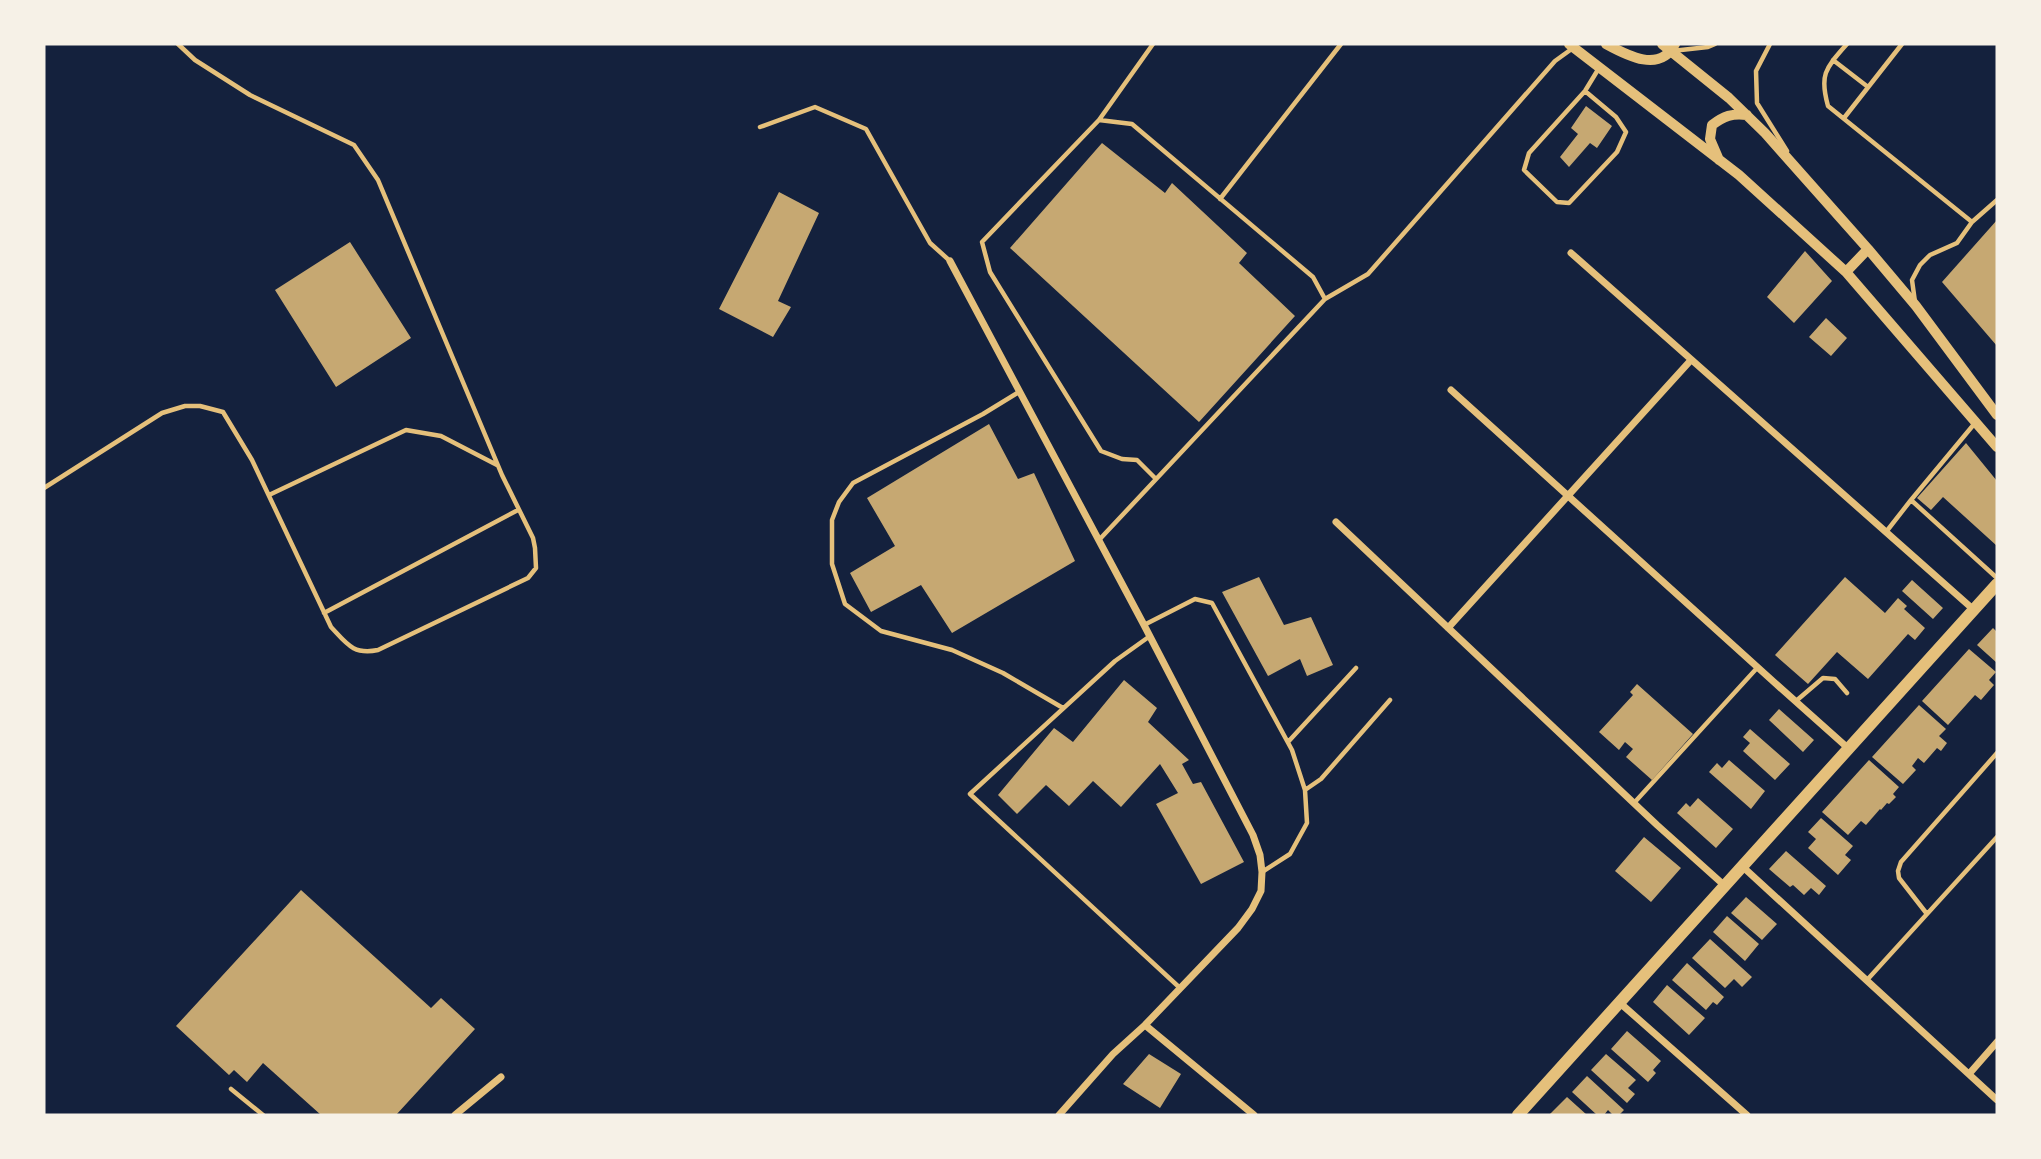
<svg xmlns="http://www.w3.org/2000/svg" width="2041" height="1159" font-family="'PT Sans',sans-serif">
  <rect width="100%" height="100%" fill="#14213d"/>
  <path fill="#c6a872" d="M1586,106l26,20 -15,22 -7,-5 -21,24 -9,-10 18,-23 -7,-6z
    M1102,143l63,50 7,-10 75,70 -8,10 56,53 -96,106 -189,-174z
    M779,192l40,21 -41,88 13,6 -18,30 -54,-28z
    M1997,220v126l-55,-64z
    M350,242l61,96 -75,49 -61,-97z
    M1805,251l27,30 -38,42 -27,-26z
    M1826,318l21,20 -16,18 -22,-19z
    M989,424l29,55 16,-6 41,88 -123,72 -31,-48 -50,27 -21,-39 45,-27 -28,-48z
    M1966,443l31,38v65l-54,-49 -12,13 -14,-12z
    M1259,577l25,48 27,-8 22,48 -26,11 -7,-17 -32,17 -46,-84z
    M1845,577l40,36 13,-15 9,8 -3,3 21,19 -10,12 -7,-6 -40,45 -31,-27 -29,32 -33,-29z
    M1912,580l31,28 -10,11 -31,-28z
    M1993,628l4,4v31l-20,-18z
    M1969,649l27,23 -7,8 5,5 -13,15 -6,-5 -27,30 -26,-24z
    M1124,680l33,28 -9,14 41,38 -7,4 11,20 8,-2 43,80 -43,22 -45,-80 22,-11 -18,-29 -39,43 -28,-26 -24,25 -23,-21 -29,29 -19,-19 56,-67 19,14z
    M1637,684l56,50 -41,46 -26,-23 7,-8 -8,-7 -6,8 -20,-18 34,-37 -3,-3z
    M1919,705l27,24 -7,7 8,7 -6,8 -4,-3 -13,15 -6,-5 -6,8 4,4 -13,14 -31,-27z
    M1779,709l35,31 -11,12 -34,-32z
    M1750,729l40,35 -15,16 -32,-29 7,-8 -7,-6z
    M1729,760l36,31 -14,18 -42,-37 8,-9 5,5z
    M1869,760l30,27 -6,7 3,3 -7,7 -2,-1 -6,7 -1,-1 -14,16 -5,-4 -13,14 -26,-23z
    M1698,798l35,31 -17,19 -39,-35 9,-10 4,4z
    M1821,818l32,28 -8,9 6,5 -13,15 -30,-27 8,-9 -8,-7z
    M1644,837l37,31 -30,34 -36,-31z
    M1786,851l40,35 -7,9 -8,-7 -7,7 -11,-10 -3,2 -21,-18z
    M301,890l130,118 10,-10 34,31 -79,86h-75l-58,-52 -16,19 -13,-12 -5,5 -53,-49z
    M1746,897l31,27 -15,16 -31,-27z
    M1727,916l32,28 -14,17 -32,-29z
    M1710,939l42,38 -10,10 -8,-8 -9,9 -33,-30z
    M1687,963l37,34 -7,8 -4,-3 -7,8 -34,-30z
    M1667,985l38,33 -16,17 -36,-33z
    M1627,1031l34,30 -8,9 3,3 -8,9 -37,-33z
    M1149,1054l32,20 -21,34 -37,-24z
    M1606,1054l30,26 -8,8 7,6 -8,9 -36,-33z
    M1587,1076l37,34 -5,5h-6l-5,-5 -4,5h-7l-25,-23z
    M1567,1097l20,18h-38z"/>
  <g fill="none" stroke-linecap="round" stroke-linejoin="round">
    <path stroke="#e5c07b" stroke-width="4.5" d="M1770,44l-14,27 1,32 30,48
      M1847,44c-21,24 -28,30 -19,62l144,116 25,-22
      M1672,51l36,-4 7,-3
      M1833,60l35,27
      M1585,91l31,26 10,15 -9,20 -48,51 -12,-1 -33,-32 5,-17 56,-62 14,-23
      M1844,118l58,-74
      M1099,120l54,-76
      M760,127l55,-20 51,22 64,114 20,18
      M1220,199l121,-155
      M1325,299l43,-25 187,-213 18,-13
      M1915,302l-3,-22 8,-15 10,-10 27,-12 15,-21
      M1019,392l-36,22 -130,69 -14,19 -7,18v44l13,40 36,27 71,19 51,23 60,35
      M44,488l118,-75 23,-7h15l23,6 29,48 79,167c16,17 22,28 47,23l150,-72 8,-10 -1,-20 -2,-10 -31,-63 -124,-295 -24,-35 -104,-50 -55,-35 -17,-16
      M269,495l137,-65 35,6 56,29
      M1911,500l64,-77
      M1886,532l25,-32 86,78
      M1099,540l226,-241 -12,-22 -181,-153 -33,-4 -117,122 8,30 111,179 21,8 15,1 19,19
      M324,613l194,-103
      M1144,625l51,-26 17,4 80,147 13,40 2,33 -17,31 -28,18
      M1150,636l-35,25 -145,133 210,194
      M1796,701l27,-23 12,1 12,14
      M1288,742l68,-74
      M1305,790l16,-11 69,-79
      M1634,803l123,-135
      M1927,914l-28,-36 -1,-7 3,-9 96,-109
      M1867,980l130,-143
      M231,1089l32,26"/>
    <path stroke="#e5c07b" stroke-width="7" d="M1571,253l403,357
      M950,261l194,364 109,210 7,20 2,17 -1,19 -9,18 -14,19 -93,97 -32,29 -54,61
      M1451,390l324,293 74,66
      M1336,522l321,303 68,61
      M1448,628l243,-268
      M1743,867l254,233
      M1620,1003l127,112
      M1145,1025l109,90
      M1969,1074l28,-32
      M455,1115l46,-38"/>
    <path stroke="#e5c07b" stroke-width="10" d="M1569,44l170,131 107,97 151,175
      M1606,44c22,12 54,29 69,0
      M1662,44l67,54 36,35 103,116 48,57 81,109
      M1719,160l-9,-21 2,-14c12,-9 20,-12 35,-10
      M1846,272l22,-23"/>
    <path stroke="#e5c07b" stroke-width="12" d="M1518,1115l479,-531"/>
  </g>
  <rect width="2041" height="1159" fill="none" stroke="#f6f1e7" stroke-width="91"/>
</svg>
